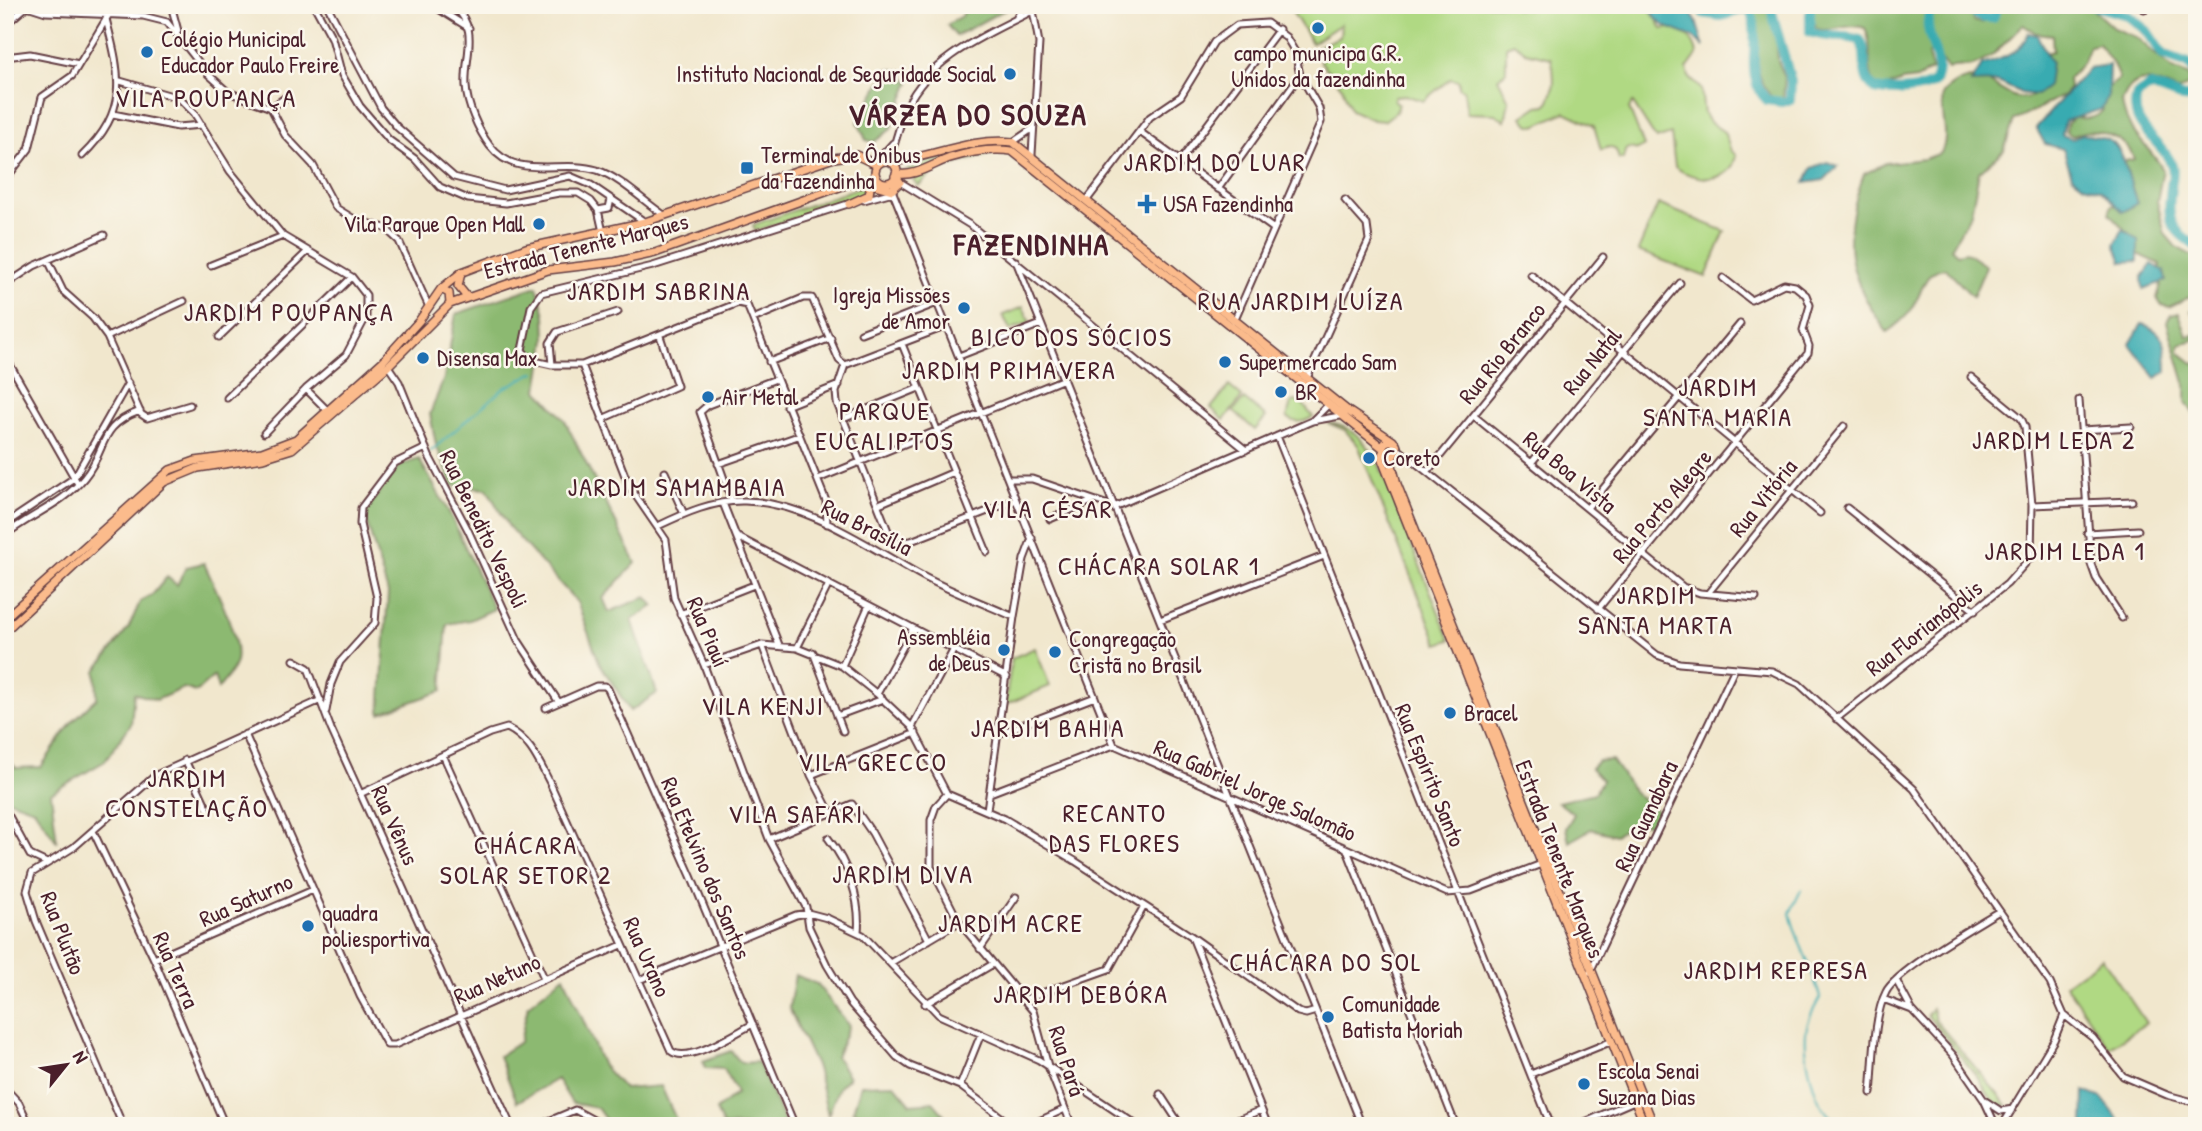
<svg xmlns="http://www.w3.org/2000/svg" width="2202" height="1131" font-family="'Patrick Hand',sans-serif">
  <rect width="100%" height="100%" fill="#fbf7ec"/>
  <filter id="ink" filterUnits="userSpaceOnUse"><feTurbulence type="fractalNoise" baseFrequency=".0143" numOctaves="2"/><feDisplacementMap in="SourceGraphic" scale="14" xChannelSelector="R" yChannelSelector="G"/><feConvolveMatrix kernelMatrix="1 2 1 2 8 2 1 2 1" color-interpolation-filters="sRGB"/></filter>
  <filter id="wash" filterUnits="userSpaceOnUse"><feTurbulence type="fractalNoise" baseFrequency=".00686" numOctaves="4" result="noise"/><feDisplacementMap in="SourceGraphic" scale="28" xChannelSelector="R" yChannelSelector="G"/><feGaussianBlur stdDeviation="1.57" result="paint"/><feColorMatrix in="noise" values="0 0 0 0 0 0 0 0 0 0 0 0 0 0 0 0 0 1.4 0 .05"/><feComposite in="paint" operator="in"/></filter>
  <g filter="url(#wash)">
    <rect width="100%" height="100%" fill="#f1e7cd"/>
    <path fill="#b0d983" stroke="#7d7c57" stroke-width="2" d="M1288,5h225l3,4h14l1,-4h118l13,24c16,-4 34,10 35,26l-10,14 2,8 12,12 3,25 4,7 16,11 7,19 5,4c-5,31 -42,26 -61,12l-4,-33 -15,5 -23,-36 -4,5 15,38 -6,4 -9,-2 -4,3 -2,8h-4l-3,-9 -7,-3 -8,3 -7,-24 -29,-14 -30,14 -7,-2 -6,-7 16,-11 8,-1c10,-12 9,-32 5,-47l-25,-6 -12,-9 -8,3v25l-8,7 11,23 -4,20 -10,-7 -28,-1 -3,-22 -5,-4v-6l-9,-2 -27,22 -18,-6 -10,1 -1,4 5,4 -3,8 -12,9 -11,-1 -22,-10 -9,-23 -21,-25 -3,-16 22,-9 1,-13 -29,19z
      M985,148l5,4 -5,4 -50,14 -17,16 -12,-16 41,-17z
      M863,186l6,2 -1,5 -113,38 -2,-6z
      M1658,204l67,27 -19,46 -68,-26z
      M1023,307l7,15 -20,8 -7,-15z
      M1229,386l13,11 -18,23 -13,-12z
      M1244,399l22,18 -11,13 -22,-19z
      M1295,401l6,1 12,15c-8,5 -18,7 -26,0l4,-14z
      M1328,423c24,2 33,16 48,34l74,183 -12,4 -80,-199 -13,-15z
      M1035,648l15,38 -45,19 7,-47z
      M2102,958l44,65 -37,25 -44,-64z
      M1932,1008l3,12 72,85 -3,2 -13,-8 -12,-20 -52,-64z"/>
    <path fill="#8cb971" stroke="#6b6c4e" stroke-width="2" d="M964,5h49l-57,31 -9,-11 16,-10z
      M1716,5h52l9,38 1,18 7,16 -2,24 -7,1c-31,-31 -11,-54 -21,-88 -9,-10 -17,-7 -29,-2z
      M1812,5h177l-17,8 1,8 9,2 13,-9 5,-9h88l25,23 23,9 36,32 16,6 4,8 -14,8c-21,-8 -44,-22 -56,11 4,32 27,42 41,68l-6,31 8,33 11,13 21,11v44l-6,-6 -22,11 -8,-2 -4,-7 5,-17 -2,-17 -22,-10 -11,-22 -18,-19 3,-8 7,1 1,-39 6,-6 8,-2c-8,-23 -40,-34 -61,-23l-7,-4 1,-8 8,-7c10,3 22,1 28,-7l-5,-7 7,-13 14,-11 -6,-15 -15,-20 -8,2 -6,15 -16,18 1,9 -5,7c-14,6 -40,23 -50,25l-10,30 -25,22 -8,41 -20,35 6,6 8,-2 21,14 -13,31 -28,-29c-22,2 -23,26 -33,41 -7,9 -16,17 -25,23 -41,-55 -47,-93 -23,-158l22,-11 39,-4 16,-6c10,-21 -2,-38 2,-60 47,-44 60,26 97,-2l5,-38 8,-2 -1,-16 -16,-2 -13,-8c-16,14 -27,32 -48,40 -9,4 -17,-1 -27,4l-15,-20 -5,5 4,16 -15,9 -15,2 -23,9c-16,-16 -4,-43 -14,-62 -17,-6 -33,6 -48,1l-4,-7z
      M888,69l15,2v6l7,5 -19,47 -17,13 -8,-2 -8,-18z
      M537,286l8,29 1,24 -8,51 26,29 72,144 -33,35 6,14 37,-15 8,9 -22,14 25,73 -27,18 -31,-49 -22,-60 -68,-75 -22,-38 -34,-3 -17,-41 -6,-31 14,-36 12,-64z
      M2197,306v33l-17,5 -1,8 14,11 4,-1v57l-11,-17v-16l-19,-64 4,-7 8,-2 8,23 8,-1 1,-16 -5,-8z
      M419,459l30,53 45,97 -24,11 -23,4 -5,67 -62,22 8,-120 -24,-80 35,-47z
      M204,563c10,23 37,74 32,98 -2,10 -12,20 -18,28l-4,-13 -18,16 -12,-4 -28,12 -22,-7 -3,31 -26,37 -54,32 6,49 -23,-33 -25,-9 -4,-7v-37l11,12 25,-1 31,-45 25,-24 -1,-27 33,-44 11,-25 13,-8 14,-17 10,8 9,-18z
      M1612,760l22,32 26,21 -10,12 -13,-3 -22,13 -24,-6 -22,13 -3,-14 8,-14 -16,-12 37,-9 7,-13 -11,-12 7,-7z
      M795,975l22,9 32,42 -13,31 13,20 -10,10 -11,28 -11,-47 -28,-60z
      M564,976l39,90 21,23 37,-3 18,40h-69l-13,-18 -25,-5 -15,-24 -40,23 -18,-46 21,-14 8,-37z
      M731,1051l10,12 17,-1 28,64h-63l-7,-16 21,-17 -13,-24 -19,-1 -2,-7z
      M894,1084l17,20 22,-2 14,16 -7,8h-65l1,-8 -23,-7 8,-26z"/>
    <path fill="#39abb1" stroke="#42656e" stroke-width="2" d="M1648,5h37l11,16 8,26c-17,-21 -43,-10 -56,-42z
      M2028,33l9,2 14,27 -3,24 -11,9 -16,-2 -23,-11 -27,1 11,-18c20,-6 39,-12 46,-32z
      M2109,65l-1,31 -6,13 -37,12 -3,14 11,4 9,-5c9,2 21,3 28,7 15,8 20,45 27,62l-14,9 -22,-22 -17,-5 -12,-9 -9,-27 -18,-5 -9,-16 53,-60z
      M1827,162l11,4 -14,14 -19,3 7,-15z
      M2123,229l15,11v21l-16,1 -7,-18z
      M2152,264l12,7 2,10 -23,8 -1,-11z
      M2142,324c25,7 25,26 25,48l-11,6 -26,-34z
      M2084,1091l18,7 22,28h-41z"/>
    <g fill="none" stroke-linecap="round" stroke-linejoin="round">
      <path stroke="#39abb1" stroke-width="2" d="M431,451l73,-63 31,-16
        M1801,890l-11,23c7,30 23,55 30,85 -6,11 -13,21 -14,35 -2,22 8,74 28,86 6,3 15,5 21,7"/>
      <path stroke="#39abb1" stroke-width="10" d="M1703,5v8l18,3 28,-8c15,28 -8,67 18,92l15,2 8,-2 1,-19 -21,-76
        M1810,5v27c17,7 31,2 50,8 10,17 -2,33 14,49 17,3 47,3 61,-7 12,-27 -20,-52 -1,-77
        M1964,5c11,9 15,14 29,13l5,-13
        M2092,5l35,10 20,16 16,24 25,9 9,10
        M2197,95l-14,3 -32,-12 -14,9c-10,33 26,44 35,71 2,6 0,15 -1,21 -4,35 -2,40 26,60
        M2197,462v15"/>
    </g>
  </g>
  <g filter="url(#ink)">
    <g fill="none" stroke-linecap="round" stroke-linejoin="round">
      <defs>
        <path id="minor" d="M24,5l22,7 97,4 24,6 41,52 20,18 43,16 14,27 28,30 23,43 18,11 31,9 14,13 30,66
          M171,5l7,26
          M314,5l18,33 10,37 18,31 29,34 26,19 25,28 28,12 38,4 53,-10h19l13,8 7,9 5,22
          M327,5l54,103 16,19 57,50 51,13 65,-14 21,9 54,37
          M432,5l37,23
          M453,5c28,26 11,49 13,81 1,19 12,44 24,60 27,35 71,13 107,24 24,8 46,31 67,45
          M2136,5l8,4 12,-4
          M1017,17l8,-12
          M5,25l21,-18
          M5,57l25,-3 49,10
          M120,81l59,17 15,15 36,58 53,65 69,41 14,18v22l-20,38 -40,34 -42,44
          M271,108l15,-11
          M113,114l65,13 24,-2
          M1140,132l134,97
          M1013,142l19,-13
          M1032,154l7,-111 -7,-38
          M82,156c47,-46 39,-79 24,-137
          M1181,160l98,-131
          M888,162c8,-18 11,-38 19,-56 25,-51 80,-71 127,-96
          M880,163l2,-8 11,-12
          M5,180l24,-31 13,-52 30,-21 36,-60
          M900,182l70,43 276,225
          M1218,189l82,-114
          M892,190l222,555 333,148 24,-2 73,-28
          M864,200l29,-8
          M1087,200l63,-83 31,-21 33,-54 23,-17 30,-2 19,14 9,15 5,23 19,33 2,14 -87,199
          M598,210l11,-2 2,-9
          M48,260l15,31 30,27 14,19 34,77 6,4 43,-13
          M1016,261l346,865
          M211,265l72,-29
          M1531,275l289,238
          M5,285l29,-19 70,-31
          M618,312l-61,20 -7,11 2,22h30l156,-62 9,2 79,196 1,23
          M753,319l50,-21h9l27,62 6,5 102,-39
          M861,333l76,-30
          M107,337l77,-36
          M219,337l88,-85
          M902,344l85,208
          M5,356l73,128
          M959,356l82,-32
          M769,362l62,-24
          M552,365l-22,-5 -8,-10 9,-43 10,-14 112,-27 198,-63
          M582,365l47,121 37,54 8,58 30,67 65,174 37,68 3,20 18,38 23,38 47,54 13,9 50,20 53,40
          M845,365l-9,27 1,11 53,133 5,7 16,-2 105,-41
          M388,366l11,16 30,74 39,74 50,110 40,61
          M1307,378l62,-138 -2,-15 -22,-25
          M306,389l22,22
          M227,398l125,-121
          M2079,400l12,164 5,14 26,40
          M786,406l53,-21
          M1474,416l209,171 17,6 56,5
          M602,419l75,-33 -17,-50
          M843,419l76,-31
          M1312,421l15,-15
          M2082,430l49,-3
          M1277,436l274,690
          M1397,448l260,207 22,8 93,8 27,13 115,105 136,194 14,32 29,23 30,38 44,19 30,8
          M1532,462l148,-179
          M718,464l80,-28
          M1428,471l175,-214
          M665,472l19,42
          M818,479l246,-100
          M1008,479h24l82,28
          M732,501l-32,-89 8,-7 68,-26
          M723,503l56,142
          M879,504l75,-32
          M2032,505l100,-4
          M1114,507l198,-86 28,-5
          M1587,508l153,-184
          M1847,508l128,103
          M1050,519l42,-18
          M5,524l69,-46 54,-95
          M658,526c27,-13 56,-26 87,-25 64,1 126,48 181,77 29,15 59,26 88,39
          M2087,533l51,-3
          M5,535c25,-20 59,-32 79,-57 25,-30 12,-51 56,-67
          M736,536l271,141
          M1709,592l135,-166
          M1598,609l210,-256 1,-7 -6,-16 7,-25 -4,-10 -11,-9 -11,-2 -33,16 -28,-22
          M680,614l74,-29
          M1160,620l164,-64
          M762,645l49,130 19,37
          M797,648l32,-64
          M813,652l30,79
          M294,660l14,8 23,61 180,397
          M704,665l58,-20 35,3 45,18 35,28 35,33 35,67 58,25 70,42 116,75 107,76 8,2 10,-3
          M842,666l27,-61
          M877,694l36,-66
          M546,708l50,-22h9l3,3 83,187 104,250
          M326,711l5,-27 9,-22 35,-39 2,-25 -17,-74 1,-16 34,-45 31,-15
          M837,716l46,-17
          M1836,719l171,-135 24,-27 1,-52 -7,-78 -4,-9 -50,-41
          M912,727l42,-78
          M245,734l115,262 27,49h8l227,-100
          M998,734l97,-37
          M443,755l101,223
          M185,760l23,50
          M811,775l105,-42
          M362,793l128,-60 17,-5c23,11 32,34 43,55l121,268c17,14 64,-18 82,-27
          M990,793l124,-48
          M947,794l-11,12 -5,14v47l28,55 74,89 15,55 24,60
          M5,809l25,46 17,8
          M987,810l27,-193 10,-58 8,-21
          M93,831l61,128 71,167
          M828,838c20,25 33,62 30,94
          M769,839l83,-35 20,29 57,107
          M1347,850l109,276
          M1192,937l76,189
          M980,949l36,-52
          M154,959l159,-69
          M890,963l69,-41
          M1590,972l145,-304
          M639,980l157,-65 12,-2 19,5 36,17 76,80 100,45 99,66
          M1025,999l84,-30 35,-63
          M1883,999l29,11 -16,-30
          M925,1004l68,-40
          M1912,1010l41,45 31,45
          M1531,1074l79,-32
          M960,1086l21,-52
          M5,1088l14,15 11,23
          M1871,1093c3,-28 2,-76 15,-101 10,-21 89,-66 113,-81
          M1160,1094l21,32
          M123,1126l-87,-205 -9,-30 5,-18 42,-26 82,-72 165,-75
          M537,1126l38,-16 22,12
          M1028,1126l37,-17
          M1224,1126l37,-16
          M1576,1126l58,-25
          M1996,1126l-12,-26 17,11 12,-2
          M2002,1126l52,-86 10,-25"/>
        <path id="major" d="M875 172a11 11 0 1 1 22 0a11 11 0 1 1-22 0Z
          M890,162c42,-4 79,-25 123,-20l335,269 45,30
          M896,173c16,6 39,-10 54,-15 19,-6 42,-10 62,-7l371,297
          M849,204l20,-9 1,-7 -4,-5
          M461,273l-3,13 9,11
          M441,289l8,4 1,11
          M1383 448a7 7 0 1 1 14 0a7 7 0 1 1-14 0Z
          M1384,450l-3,7 264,669
          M1394,454l-3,7 6,23 257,642
          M5,618l165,-148 25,-9 67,-9 34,-13 87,-78 36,-40 22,-32 21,-17 64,-24 119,-26 189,-64 22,-3 21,10
          M5,631l159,-149 34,-14 65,-10 29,-9 96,-83 62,-62 98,-34 67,-8 40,-9 193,-69h23l21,6 8,-8 -5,-6"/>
      </defs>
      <use href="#minor" stroke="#633d43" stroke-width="9"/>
      <use href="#major" stroke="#633d43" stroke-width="10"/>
      <use href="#minor" stroke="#fff" stroke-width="5"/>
      <use href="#major" stroke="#fbbb8c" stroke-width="7"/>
    </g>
  </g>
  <g fill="#1f6fb2" stroke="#fbf7ec" stroke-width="2.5">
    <circle cx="1318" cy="28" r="7"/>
    <circle cx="147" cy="52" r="7"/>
    <circle cx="1010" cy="74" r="7"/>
    <rect x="740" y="161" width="14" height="14" rx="3.5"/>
    <path d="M1143.5 193.5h7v7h7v7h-7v7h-7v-7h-7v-7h7z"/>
    <circle cx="539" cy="224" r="7"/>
    <circle cx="964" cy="308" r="7"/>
    <circle cx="423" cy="358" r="7"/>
    <circle cx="1225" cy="362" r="7"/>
    <circle cx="1281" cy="392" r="7"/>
    <circle cx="708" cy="397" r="7"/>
    <circle cx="1369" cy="458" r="7"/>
    <circle cx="1004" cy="650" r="7"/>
    <circle cx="1055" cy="652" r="7"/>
    <circle cx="1450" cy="713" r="7"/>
    <circle cx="308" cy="926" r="7"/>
    <circle cx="1328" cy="1017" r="7"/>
    <circle cx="1584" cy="1084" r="7"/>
  </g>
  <g text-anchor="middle" stroke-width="5" stroke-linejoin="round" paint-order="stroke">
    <g font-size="23" fill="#4a1f2b" stroke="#fbf7ec" text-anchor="start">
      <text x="161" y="47">Colégio Municipal<tspan x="161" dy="26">Educador Paulo Freire</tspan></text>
      <text x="1318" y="61" text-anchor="middle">campo municipa G.R.<tspan x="1318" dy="26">Unidos da fazendinha</tspan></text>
      <text x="996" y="82" text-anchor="end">Instituto Nacional de Seguridade Social</text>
      <text x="761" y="163">Terminal de Ônibus<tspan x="761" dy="26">da Fazendinha</tspan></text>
      <text x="1163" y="212">USA Fazendinha</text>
      <text x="525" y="232" text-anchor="end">Vila Parque Open Mall</text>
      <text x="950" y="303" text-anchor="end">Igreja Missões<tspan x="950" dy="26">de Amor</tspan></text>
      <text x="437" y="366">Disensa Max</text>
      <text x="1239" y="370">Supermercado Sam</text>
      <text x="1295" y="400">BR</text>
      <text x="722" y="405">Air Metal</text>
      <text x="1383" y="466">Coreto</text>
      <text x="990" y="645" text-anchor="end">Assembléia<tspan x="990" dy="26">de Deus</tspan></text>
      <text x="1069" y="647">Congregação<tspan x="1069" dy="26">Cristã no Brasil</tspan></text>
      <text x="1464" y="721">Bracel</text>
      <text x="322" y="921">quadra<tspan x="322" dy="26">poliesportiva</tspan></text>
      <text x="1342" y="1012">Comunidade<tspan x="1342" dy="26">Batista Moriah</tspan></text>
      <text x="1598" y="1079">Escola Senai<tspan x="1598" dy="26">Suzana Dias</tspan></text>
    </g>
    <g font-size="23" fill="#4a1f2b" stroke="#fbf7ec">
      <text transform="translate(586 246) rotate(-14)" y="8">Estrada Tenente Marques</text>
      <text transform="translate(1502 353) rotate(-51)" y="8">Rua Rio Branco</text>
      <text transform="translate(1592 361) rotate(-51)" y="8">Rua Natal</text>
      <text transform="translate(1570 472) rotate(40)" y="8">Rua Boa Vista</text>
      <text transform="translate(1763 498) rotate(-51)" y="8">Rua Vitória</text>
      <text transform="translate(1662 506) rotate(-50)" y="8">Rua Porto Alegre</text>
      <text transform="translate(867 527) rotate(27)" y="8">Rua Brasília</text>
      <text transform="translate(484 529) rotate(64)" y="8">Rua Benedito Vespoli</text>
      <text transform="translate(1924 628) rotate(-38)" y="8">Rua Florianópolis</text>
      <text transform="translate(708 632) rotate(67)" y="8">Rua Piauí</text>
      <text transform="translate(1430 775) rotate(68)" y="8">Rua Espírito Santo</text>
      <text transform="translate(1255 790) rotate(24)" y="8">Rua Gabriel Jorge Salomão</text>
      <text transform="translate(1646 816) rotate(-65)" y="8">Rua Guanabara</text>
      <text transform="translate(395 825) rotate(66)" y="8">Rua Vênus</text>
      <text transform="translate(1560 859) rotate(69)" y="8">Estrada Tenente Marques</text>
      <text transform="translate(706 868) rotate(67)" y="8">Rua Etelvino dos Santos</text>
      <text transform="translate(246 900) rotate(-24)" y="8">Rua Saturno</text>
      <text transform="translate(63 933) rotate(69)" y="8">Rua Plutão</text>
      <text transform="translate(647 957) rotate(66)" y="8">Rua Urano</text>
      <text transform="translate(176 970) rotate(66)" y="8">Rua Terra</text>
      <text transform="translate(497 979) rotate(-24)" y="8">Rua Netuno</text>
      <text transform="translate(1067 1061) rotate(72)" y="8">Rua Pará</text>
    </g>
    <g font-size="26" letter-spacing="2" fill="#4a1f2b" stroke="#fbf7ec">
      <text x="206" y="107">VILA POUPANÇA</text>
      <text x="1215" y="171">JARDIM DO LUAR</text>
      <text x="659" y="300">JARDIM SABRINA</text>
      <text x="1301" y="310">RUA JARDIM LUÍZA</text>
      <text x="289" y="321">JARDIM POUPANÇA</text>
      <text x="1072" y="346">BICO DOS SÓCIOS</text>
      <text x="1009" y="379">JARDIM PRIMAVERA</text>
      <text x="1718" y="396">JARDIM<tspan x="1718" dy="30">SANTA MARIA</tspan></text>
      <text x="885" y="420">PARQUE<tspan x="885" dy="30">EUCALIPTOS</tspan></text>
      <text x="2054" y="449">JARDIM LEDA 2</text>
      <text x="677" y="496">JARDIM SAMAMBAIA</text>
      <text x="1048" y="518">VILA CÉSAR</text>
      <text x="2065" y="560">JARDIM LEDA 1</text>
      <text x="1159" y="575">CHÁCARA SOLAR 1</text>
      <text x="1656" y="604">JARDIM<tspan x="1656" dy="30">SANTA MARTA</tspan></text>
      <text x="763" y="715">VILA KENJI</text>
      <text x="1048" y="737">JARDIM BAHIA</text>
      <text x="873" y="771">VILA GRECCO</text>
      <text x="187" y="787">JARDIM<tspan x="187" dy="30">CONSTELAÇÃO</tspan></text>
      <text x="1115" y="822">RECANTO<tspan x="1115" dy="30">DAS FLORES</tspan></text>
      <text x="796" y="823">VILA SAFÁRI</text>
      <text x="526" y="854">CHÁCARA<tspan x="526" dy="30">SOLAR SETOR 2</tspan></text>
      <text x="903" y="883">JARDIM DIVA</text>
      <text x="1011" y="932">JARDIM ACRE</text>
      <text x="1326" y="971">CHÁCARA DO SOL</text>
      <text x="1776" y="979">JARDIM REPRESA</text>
      <text x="1081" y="1003">JARDIM DEBÓRA</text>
    </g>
    <g font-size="30" font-weight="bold" letter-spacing="2" fill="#4a1f2b" stroke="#fbf7ec">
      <text x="968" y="125">VÁRZEA DO SOUZA</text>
      <text x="1032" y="255">FAZENDINHA</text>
    </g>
  </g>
  <rect width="2202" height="1131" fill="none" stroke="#fbf7ec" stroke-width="28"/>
  <g transform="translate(66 1065) rotate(60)" stroke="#fbf7ec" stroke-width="5" paint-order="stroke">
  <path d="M0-5L12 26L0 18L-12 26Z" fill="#4a1f2b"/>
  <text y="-10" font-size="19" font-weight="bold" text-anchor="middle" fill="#4a1f2b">N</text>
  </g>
</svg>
